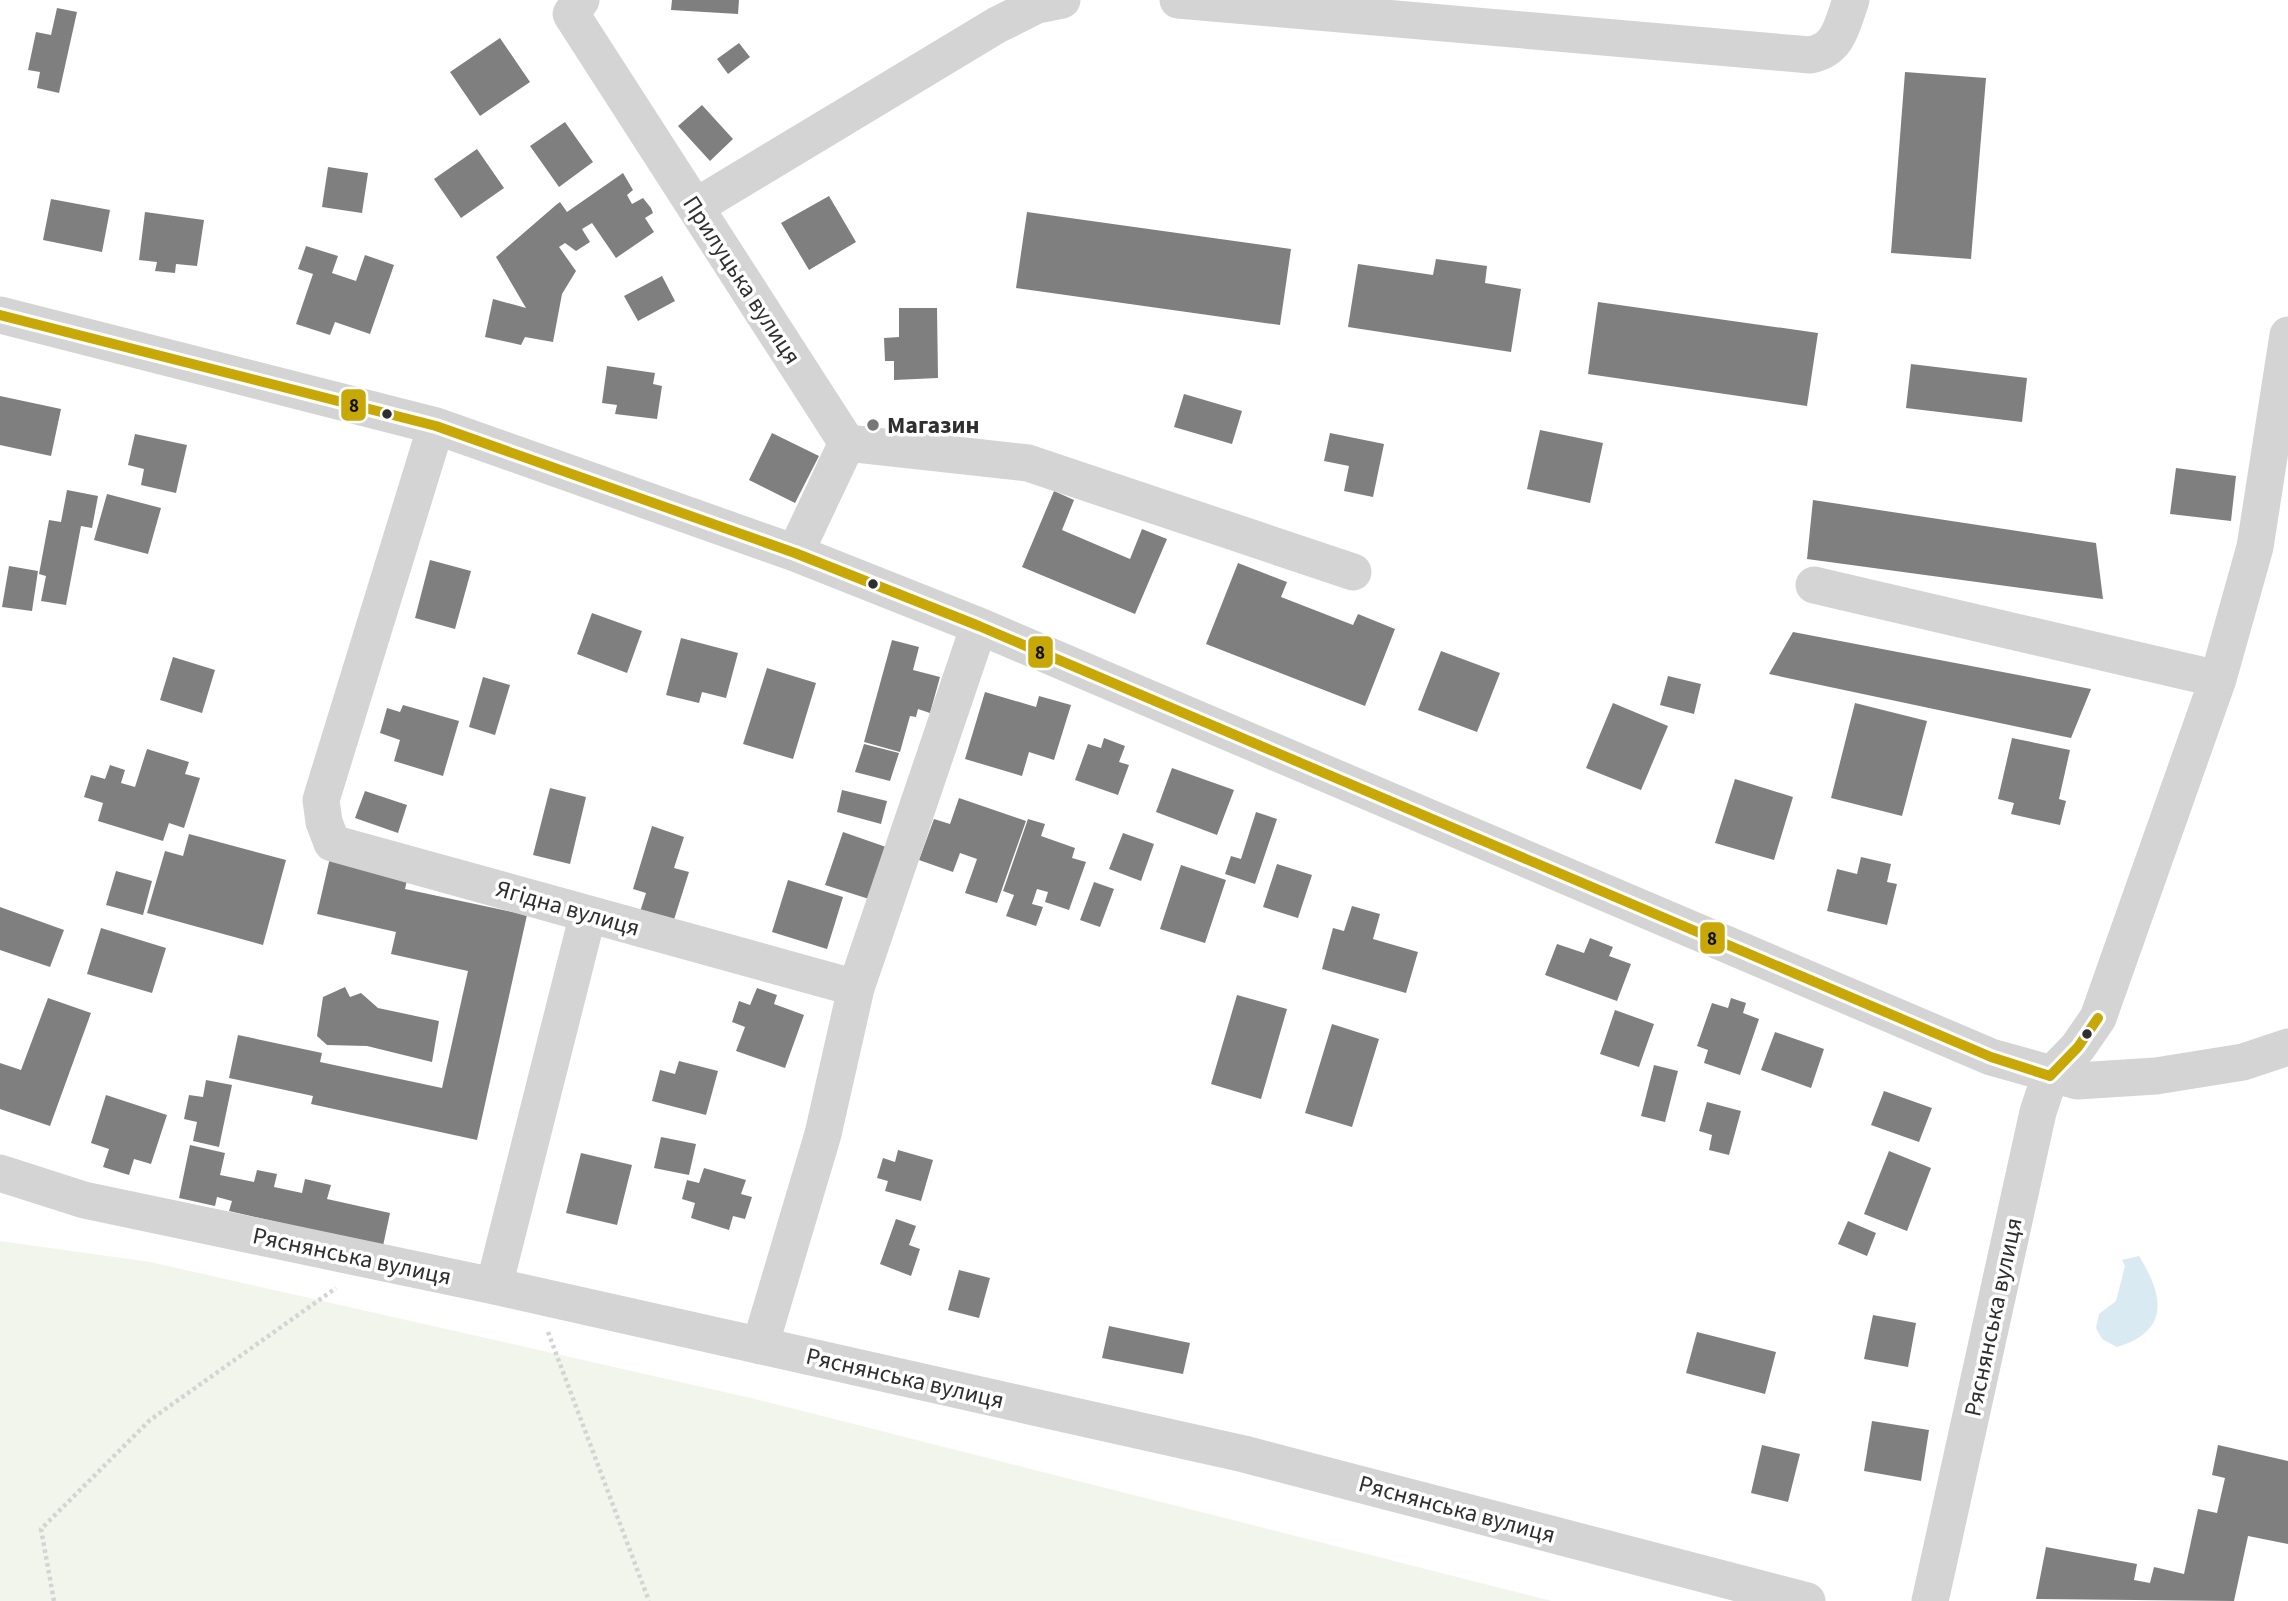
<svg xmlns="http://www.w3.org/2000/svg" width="2288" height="1601" font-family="'Source Sans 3',sans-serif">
  <rect width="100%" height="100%" fill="#fff"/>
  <path fill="#f1f5ec" d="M0,1241l150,21 605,137 797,202h-1552z"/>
  <path fill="#d9eaf2" d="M2139,1256c25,40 31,75 -22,91l-15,-8 -6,-11 3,-14 17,-13 9,-35 -3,-6z"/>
  <path fill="#7f7f7f" d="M672,0h67l-1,14 -67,-4z
    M57,8l20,4 -18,81 -22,-5 3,-16 -12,-2 8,-38 15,3z
    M500,38l30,44 -50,34 -30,-44z
    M739,43l11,14 -22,17 -11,-15z
    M1905,72l81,6 -15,181 -80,-6z
    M702,105l31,34 -23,22 -32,-35z
    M565,122l28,40 -34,25 -29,-41z
    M477,149l27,39 -43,30 -27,-39z
    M328,167l40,6 -6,40 -40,-6z
    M623,173l10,17 -6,5 5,9 11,-6 8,10 2,5 -8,5 9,14 -38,26 -24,-35 -10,6 8,13 -14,9 -11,-8 -6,4 17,24 -14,23 -9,48 -28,-5 -4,8 -36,-8 8,-38 33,9 -30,-51 60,-52 4,-3 7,10z
    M829,196l27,46 -47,28 -28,-47z
    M51,199l59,11 -8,42 -59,-12z
    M145,212l59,8 -7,46 -21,-2 -1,9 -20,-2 2,-9 -18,-2z
    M1027,212l264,37 -11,76 -264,-37z
    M306,246l32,10 -6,17 24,8 9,-26 29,10 -24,69 -35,-12 -5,13 -34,-11 17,-50 -15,-5z
    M1436,259l51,7 -2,17 36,6 -10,63 -163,-25 10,-63 75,11z
    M662,276l13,25 -37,20 -14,-25z
    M1598,302l220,31 -11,73 -219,-32z
    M899,308h38l1,70 -44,2v-19h-9l-1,-23 15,-1z
    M1911,364l116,14 -5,44 -116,-14z
    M607,366l48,7 -2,11 9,2 -5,33 -42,-5 2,-9 -15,-2z
    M1184,394l58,17 -10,33 -58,-17z
    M0,396l61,13 -10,47 -51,-11z
    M1540,430l63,13 -13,60 -63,-14z
    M772,433l47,23 -24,47 -46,-23z
    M1330,433l54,11 -11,53 -29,-6 5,-25 -25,-5z
    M135,434l52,11 -11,48 -35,-8 3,-16 -16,-4z
    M2176,468l60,8 -5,45 -61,-7z
    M67,490l31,6 -6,32 -11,-2 -15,79 -25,-4 5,-25 -7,-2 10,-54 12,2z
    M1054,491l20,9 -12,30 68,29 12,-30 25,10 -32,75 -113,-47z
    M107,494l54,14 -13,46 -54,-14z
    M1813,500l283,43 7,56 -296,-40z
    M430,560l41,11 -16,58 -40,-11z
    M1238,563l49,19 -6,15 72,28 5,-11 37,15 -30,77 -159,-62z
    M9,566l29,5 -6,40 -30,-4z
    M592,613l50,18 -15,42 -50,-19z
    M1793,632l298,57 -20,49 -302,-64z
    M681,638l57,15 -12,45 -24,-6 -3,11 -33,-8z
    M892,640l27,7 -6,23 27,7 -10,36 -12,-4 -2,8 -6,-1 -10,36 -36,-10z
    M1441,651l59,22 -23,59 -59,-22z
    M173,657l42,13 -13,43 -42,-13z
    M767,668l49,15 -23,76 -50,-15z
    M1668,676l33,8 -7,30 -34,-9z
    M483,677l27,8 -15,50 -26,-8z
    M985,692l51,15 3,-11 32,9 -17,55 -25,-8 -7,24 -57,-17z
    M1613,703l55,23 -27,64 -55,-22z
    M1855,703l72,18 -25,95 -71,-18z
    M403,705l56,16 -16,55 -49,-15 6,-21 -20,-7 7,-25 13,4z
    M1104,738l21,8 -6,16 10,3 -11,30 -43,-15 13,-36 13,4z
    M2012,738l58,12 -11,49 7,2 -6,24 -49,-11 3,-11 -16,-4z
    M864,744l35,9 -9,28 -35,-9z
    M147,749l42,13 -4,12 15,4 -16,50 -15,-5 -6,18 -65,-20 5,-18 -19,-6 7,-22 14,4 5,-14 15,5 -4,13 14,4z
    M1172,768l62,22 -17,45 -61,-23z
    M1735,779l58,18 -19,63 -59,-17z
    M550,788l36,9 -16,67 -37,-9z
    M842,790l45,11 -6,23 -44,-12z
    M365,791l42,14 -9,28 -43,-15z
    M959,798l67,23 -29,82 -32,-10 12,-34 -17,-6 -7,19 -34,-12 15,-41 16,5z
    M1256,812l21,7 -22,65 -30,-10 6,-18 10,3z
    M1028,819l17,5 -4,12 34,12 -3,10 14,4 -17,48 -24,-8 3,-10 -11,-3 -5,15 11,3 -7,19 -30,-10 8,-21 -11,-4z
    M652,826l32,11 -10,31 15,4 -17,54 -33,-11 7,-22 -13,-4z
    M843,832l43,15 -17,52 -44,-14z
    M1123,833l31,11 -13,37 -32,-12z
    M189,834l97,26 -23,85 -116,-32 18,-62 18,5z
    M332,849l78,18 -5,22 122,26 -50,225 -166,-36 2,-8 -84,-18 9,-43 84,18 -2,9 122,26 26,-117 -77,-17 5,-22 -79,-18z
    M1861,857l30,7 -4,18 10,2 -10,41 -60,-14 10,-42 20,5z
    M1277,864l35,11 -14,43 -35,-11z
    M1181,865l45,15 -21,63 -45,-14z
    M116,871l36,10 -9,34 -37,-10z
    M788,880l55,17 -16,52 -55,-17z
    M1094,882l20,7 -14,38 -20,-7z
    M1352,906l28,8 -7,25 45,13 -12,41 -84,-24 11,-41 11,3z
    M0,907l64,23 -14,37 -50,-17z
    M101,928l65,20 -14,45 -65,-19z
    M1590,938l23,9 -4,9 22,8 -14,37 -72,-26 12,-31 27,9z
    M345,987l5,10 11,-4 17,15 61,13 -7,41 -65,-16 -40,-1 -10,-9 6,-39z
    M757,988l20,7 -3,9 30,11 -19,53 -49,-17 9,-24 -13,-5 7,-21 11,4z
    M1237,995l50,14 -26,90 -50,-15z
    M48,998l43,15 -41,113 -50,-17v-46l21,7z
    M1731,998l15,5 -3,10 16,6 -19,56 -36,-12 4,-13 -11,-4 15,-43 16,5z
    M1615,1010l39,14 -15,43 -39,-13z
    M1332,1024l47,15 -27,88 -47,-14z
    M1775,1032l49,17 -13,39 -50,-18z
    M679,1061l39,10 -12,44 -54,-14 8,-31 15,4z
    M1654,1065l24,6 -13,51 -24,-6z
    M206,1080l26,5 -13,62 -26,-6 4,-19 -13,-3 5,-24 14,2z
    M1884,1091l48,17 -13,34 -48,-17z
    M106,1095l61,20 -16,49 -17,-5 -5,16 -26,-8 6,-18 -18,-6z
    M1707,1102l34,9 -12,44 -20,-5 3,-15 -13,-4z
    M661,1137l35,7 -7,31 -35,-7z
    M190,1145l35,8 -5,22 34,7 3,-12 20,4 -3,13 28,6 3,-14 26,6 -4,14 63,14 -7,33 -154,-35 3,-10 -15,-4 -2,9 -36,-8z
    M898,1150l35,10 -12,41 -36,-10 3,-10 -11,-3 6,-20 12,4z
    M1889,1151l42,17 -24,63 -43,-17z
    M581,1153l51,12 -15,60 -51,-12z
    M704,1168l42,12 -5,14 11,3 -7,22 -12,-3 -4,14 -38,-12 4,-15 -13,-4 5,-19 12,3z
    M896,1219l20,7 -7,19 11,4 -9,27 -31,-12z
    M1848,1221l28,12 -9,23 -29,-12z
    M959,1270l31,8 -11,40 -31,-8z
    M1873,1315l43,8 -8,44 -44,-8z
    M1109,1326l81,17 -7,31 -81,-16z
    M1697,1332l79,20 -11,42 -79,-21z
    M1872,1421l57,9 -8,51 -57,-10z
    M1762,1445l38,9 -12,48 -37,-9z
    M2218,1445l70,16v83l-40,-8 -14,65 -198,-2 10,-52 91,17 -3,16 16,3 4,-16 30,7 14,-65 19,4 8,-35 -13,-3z"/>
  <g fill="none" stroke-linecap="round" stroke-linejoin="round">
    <path stroke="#d4d4d4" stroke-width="4.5" stroke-dasharray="3.5 3.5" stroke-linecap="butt" d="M548,1332l101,269
      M54,1601l-13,-72 109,-109 186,-132"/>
    <path stroke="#d4d4d4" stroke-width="37" d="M581,0l-10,14 276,429 -52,110
      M1178,0l632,55c29,-5 32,-30 41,-55
      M695,207l302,-182 40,-20 25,-5
      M0,315l436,111 359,127 184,73 1012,431 86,24 79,-5 87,-14 45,-15
      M436,426l-115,374 3,22 8,21 524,145 123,-362
      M847,443l181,20 325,109
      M1814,585l404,94
      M0,1173l84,27 410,86 750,168 563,147
      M494,1286l94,-372
      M760,1346l63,-212 33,-146
      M1930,1601l108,-489 12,-36 28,-29 20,-29 120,-339 37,-132 33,-212"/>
    <defs>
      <path id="bus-1" d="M0,315l436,111 359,127 184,73 1012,431 59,19
        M2050,1076l28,-29 20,-29"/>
    </defs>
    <use href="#bus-1" stroke="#fff" stroke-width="16"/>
    <use href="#bus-1" stroke="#c8a807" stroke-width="10"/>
  </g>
  <g fill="#2f2f2f" stroke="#fff" stroke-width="2.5">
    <circle cx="387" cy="414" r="6"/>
    <circle cx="873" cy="584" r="6"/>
    <circle cx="2087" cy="1034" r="6"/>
  </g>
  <circle fill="#787878" stroke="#fff" stroke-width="2.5" cx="873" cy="425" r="7"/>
  <g text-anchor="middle" stroke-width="7" stroke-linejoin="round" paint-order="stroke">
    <g font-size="24" fill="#2f2f2f" stroke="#fff">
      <text transform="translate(742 280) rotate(57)" y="8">Прилуцька вулиця</text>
      <text transform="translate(568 908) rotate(16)" y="8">Ягідна вулиця</text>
      <text transform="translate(352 1256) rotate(12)" y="8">Ряснянська вулиця</text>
      <text transform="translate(1993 1317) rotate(-78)" y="8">Ряснянська вулиця</text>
      <text transform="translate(905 1378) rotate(13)" y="8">Ряснянська вулиця</text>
      <text transform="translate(1457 1509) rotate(15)" y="8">Ряснянська вулиця</text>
    </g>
    <g font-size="24" font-weight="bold" fill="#2f2f2f" stroke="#fff" text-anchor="start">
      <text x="887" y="433">Магазин</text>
    </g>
  </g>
  <g stroke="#fff" stroke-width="2.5">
    <rect x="340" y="388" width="27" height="34" rx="7" fill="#c8a807"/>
    <rect x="1027" y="635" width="27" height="34" rx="7" fill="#c8a807"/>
    <rect x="1699" y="921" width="27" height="34" rx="7" fill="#c8a807"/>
  </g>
  <g font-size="19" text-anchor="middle" font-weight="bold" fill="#111">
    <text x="354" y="412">8</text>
    <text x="1040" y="659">8</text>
    <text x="1712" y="945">8</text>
  </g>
</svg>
